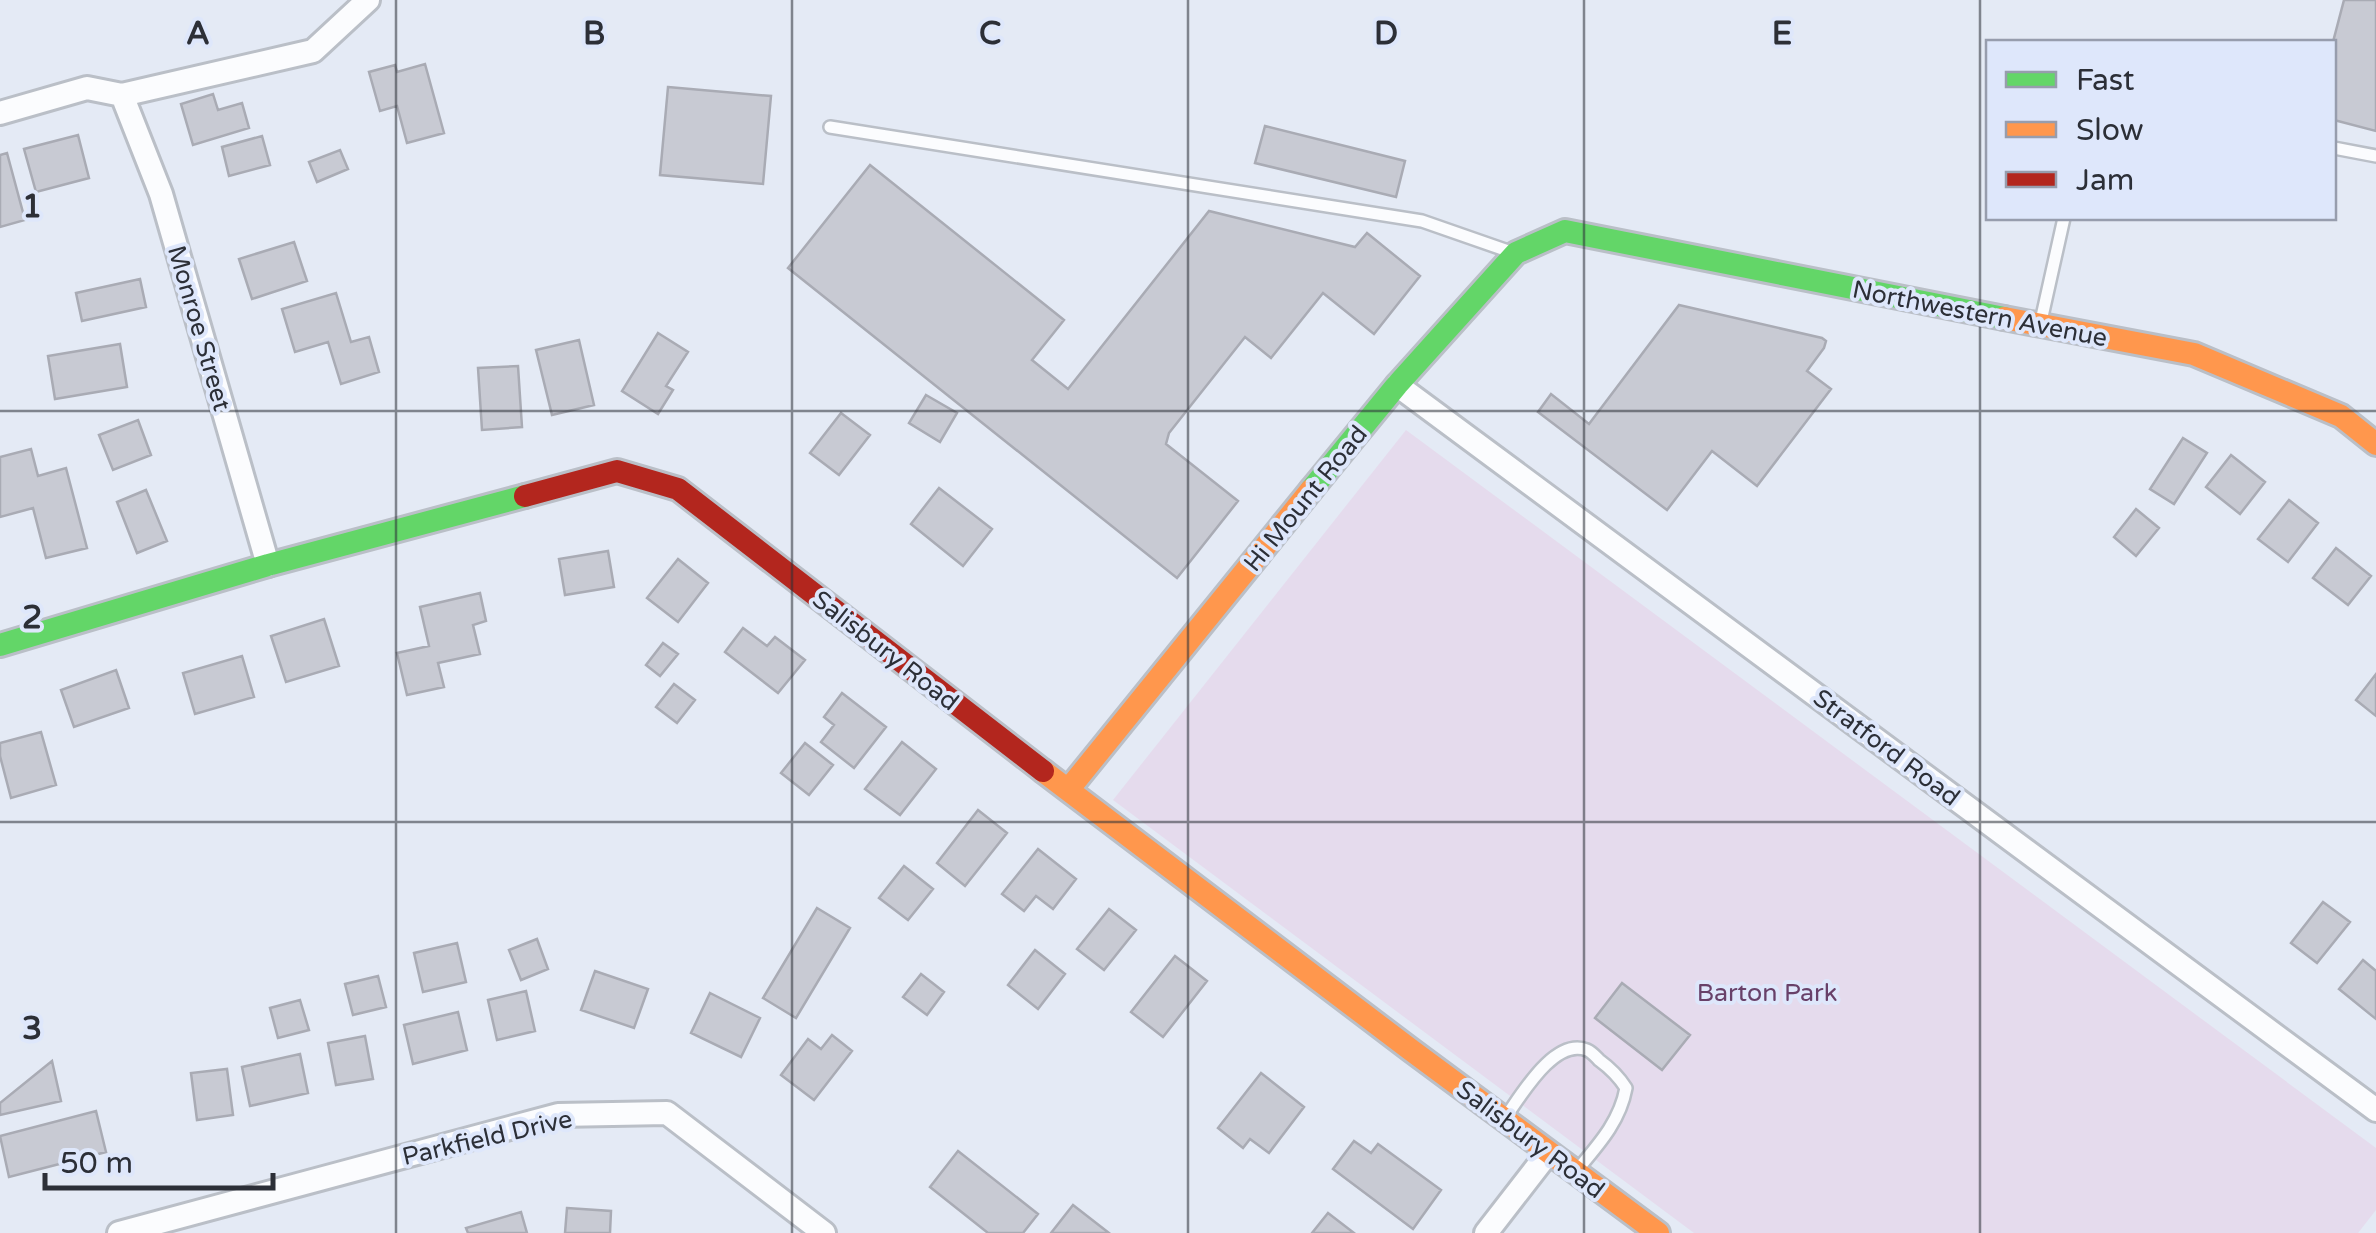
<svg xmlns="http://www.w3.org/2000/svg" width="2376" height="1233" font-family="'Varela Round',sans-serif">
  <rect width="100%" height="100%" fill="#e4eaf5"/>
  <path fill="#e5dbed" d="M1406,430l970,718v62l-18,23h-664l-581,-433z"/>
  <path fill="#c8cad3" stroke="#a9abb4" stroke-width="2.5" d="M2344,0h32v131l-42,-11 -1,-78z
    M425,64l19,69 -37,10 -10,-37 -17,5 -11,-39 26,-7 2,7z
    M668,87l103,9 -8,88 -103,-9z
    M213,94l5,16 24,-7 7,25 -56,17 -12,-41z
    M1265,126l140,35 -9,36 -141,-34z
    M78,135l11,43 -53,14 -12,-43z
    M262,136l8,29 -41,11 -7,-29z
    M340,150l8,19 -31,13 -8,-20z
    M7,153l18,67 -25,7v-72z
    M870,165l194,155 -32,40 36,29 141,-178 146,36 12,-14 53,43 -46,58 -51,-41 -52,65 -26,-21 -76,96 -3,11 72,57 -61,77 -389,-310z
    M294,242l13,39 -55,18 -13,-40z
    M140,279l6,28 -64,14 -6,-28z
    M336,293l15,49 18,-5 10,35 -38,12 -13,-42 -33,10 -13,-43z
    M1679,305l143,33 4,3 -2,7 -17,23 24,18 -74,97 -45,-35 -45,59 -129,-98 13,-18 38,30z
    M658,333l30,19 -22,34 7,4 -15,24 -36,-23z
    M579,340l15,65 -42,10 -16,-65z
    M120,344l7,43 -72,12 -7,-43z
    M518,366l4,61 -40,3 -4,-62z
    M926,395l31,18 -17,29 -31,-19z
    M841,413l29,22 -31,40 -29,-22z
    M138,420l13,35 -38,15 -14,-35z
    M2183,438l24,15 -33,51 -24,-15z
    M31,449l7,27 28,-8 21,80 -41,10 -13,-50 -33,9v-60z
    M2231,455l34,27 -25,32 -34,-27z
    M939,488l53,41 -29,37 -52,-42z
    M146,490l21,51 -30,12 -20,-51z
    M2289,500l29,23 -30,39 -30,-23z
    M2136,509l23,19 -23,28 -22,-19z
    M2336,548l35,28 -23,29 -35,-27z
    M608,551l6,36 -49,8 -6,-36z
    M678,559l30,24 -30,39 -31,-24z
    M480,593l6,28 -13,4 7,29 -42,9 6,24 -37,8 -10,-42 32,-7 -9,-39z
    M324,619l15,47 -53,16 -15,-46z
    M743,628l24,18 8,-9 30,23 -27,33 -53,-41z
    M663,643l15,11 -18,22 -14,-11z
    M242,656l12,41 -59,17 -12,-41z
    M116,670l13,38 -55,19 -13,-37z
    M2376,674v42l-20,-16z
    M674,684l21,16 -18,23 -21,-16z
    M842,693l44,34 -32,41 -33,-26 13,-17 -10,-8z
    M41,732l15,53 -45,13 -11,-42v-13z
    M902,742l34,27 -36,46 -35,-26z
    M805,743l28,22 -24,30 -28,-22z
    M978,810l29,23 -42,53 -28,-23z
    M1038,849l38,30 -23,30 -17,-13 -12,15 -22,-17z
    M904,866l29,23 -25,31 -29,-22z
    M2323,902l27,20 -33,41 -26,-20z
    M817,908l33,20 -54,90 -33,-20z
    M1109,909l27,21 -32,40 -27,-21z
    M537,939l11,30 -27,11 -12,-30z
    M457,943l9,39 -43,10 -9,-39z
    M1035,950l30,24 -27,35 -30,-24z
    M1175,956l32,25 -44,56 -32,-25z
    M2363,960l13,11v48l-37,-30z
    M595,971l53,18 -14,39 -53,-18z
    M921,974l23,18 -17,23 -24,-18z
    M378,976l8,31 -33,8 -8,-31z
    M1622,983l68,52 -28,35 -67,-52z
    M526,991l9,40 -38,9 -9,-40z
    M710,993l50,25 -19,39 -50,-24z
    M300,1000l9,30 -31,8 -8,-30z
    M458,1012l9,38 -54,14 -9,-39z
    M832,1035l20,16 -38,49 -33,-25 27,-36 13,10z
    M365,1036l8,43 -37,6 -8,-42z
    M300,1054l8,39 -58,13 -8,-39z
    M52,1061l9,40 -61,14v-12z
    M227,1069l6,46 -36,5 -6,-47z
    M1261,1073l43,34 -35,46 -19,-14 -7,9 -25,-20z
    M96,1111l10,41 -97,25 -9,-41z
    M1354,1141l17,12 7,-9 63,46 -28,39 -80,-60z
    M958,1151l80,63 -15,19h-35l-58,-46z
    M1073,1205l36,28h-58z
    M567,1208l44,3 -1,22h-45z
    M521,1212l6,21h-59l-2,-5z
    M1328,1213l26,20h-42z"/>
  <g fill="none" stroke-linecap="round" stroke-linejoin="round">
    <defs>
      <path id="lane" d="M830,127l592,94 89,31
        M2334,148l42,8
        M2041,321l23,-103
        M1507,1115c15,-21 48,-78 80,-65 5,2 8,6 12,10 11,8 20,17 27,28 -6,33 -27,56 -48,81"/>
      <path id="street" d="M122,95l39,99 107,371
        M0,113l87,-25 35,7 191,-44 55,-51
        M1397,385l979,725
        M119,1233l439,-118 109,-2 157,120
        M1486,1233l62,-80"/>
      <path id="fast" d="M1311,490l86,-105 119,-132 49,-22 439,87
        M0,645l268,-80 257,-69"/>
      <path id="slow" d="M2004,318l190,36 147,62 35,28
        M1043,771l368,279 247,183
        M1068,790l243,-300"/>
      <path id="jam" d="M525,496l92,-25 61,18 365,282"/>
    </defs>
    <use href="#lane" stroke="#babfc7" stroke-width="16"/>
    <use href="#street" stroke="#babfc7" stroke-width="28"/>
    <use href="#fast" stroke="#babfc7" stroke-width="28"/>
    <use href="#slow" stroke="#babfc7" stroke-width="28"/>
    <use href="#jam" stroke="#babfc7" stroke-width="28"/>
    <use href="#lane" stroke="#fbfcfe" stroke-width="11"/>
    <use href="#street" stroke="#fbfcfe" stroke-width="22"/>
    <use href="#fast" stroke="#63d668" stroke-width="22"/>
    <use href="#slow" stroke="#ff974d" stroke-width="22"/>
    <use href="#jam" stroke="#b3261e" stroke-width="22"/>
  </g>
  <path fill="none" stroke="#2c2f37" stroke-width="2.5" stroke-opacity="0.55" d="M396,0v1233M792,0v1233M1188,0v1233M1584,0v1233M1980,0v1233M0,411h2376M0,822h2376"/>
  <g text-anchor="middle" stroke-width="8" stroke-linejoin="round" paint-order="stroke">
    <g font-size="25" fill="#2c2f37" stroke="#dee7fb">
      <text transform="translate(1980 313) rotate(11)" y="9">Northwestern Avenue</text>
      <text transform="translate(200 328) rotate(74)" y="9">Monroe Street</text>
      <text transform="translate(1305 498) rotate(-51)" y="9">Hi Mount Road</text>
      <text transform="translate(886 650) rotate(38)" y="9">Salisbury Road</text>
      <text transform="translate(1887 747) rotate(37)" y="9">Stratford Road</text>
      <text transform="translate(487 1137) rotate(-13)" y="9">Parkfield Drive</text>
      <text transform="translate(1531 1139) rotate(37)" y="9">Salisbury Road</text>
    </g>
    <g font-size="25" fill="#684169" stroke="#dee7fb">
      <text x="1767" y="1001">Barton Park</text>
    </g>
  </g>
  <g font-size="32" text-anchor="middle" font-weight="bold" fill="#2c2f37" stroke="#dee7fb" stroke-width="8" stroke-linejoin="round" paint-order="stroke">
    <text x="198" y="44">A</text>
    <text x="594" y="44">B</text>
    <text x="990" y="44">C</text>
    <text x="1386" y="44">D</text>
    <text x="1782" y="44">E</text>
    <text x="32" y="217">1</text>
    <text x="32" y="628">2</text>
    <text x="32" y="1039">3</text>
  </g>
  <rect x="1986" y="40" width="350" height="180" fill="#dee7fb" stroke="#979dad" stroke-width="2.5"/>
  <rect x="2006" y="72" width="50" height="15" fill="#63d668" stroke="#979dad" stroke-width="2.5"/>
  <text x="2076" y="90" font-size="30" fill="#2c2f37">Fast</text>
  <rect x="2006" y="122" width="50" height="15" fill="#ff974d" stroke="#979dad" stroke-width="2.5"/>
  <text x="2076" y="140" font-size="30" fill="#2c2f37">Slow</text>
  <rect x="2006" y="172" width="50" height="15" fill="#b3261e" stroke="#979dad" stroke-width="2.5"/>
  <text x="2076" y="190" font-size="30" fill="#2c2f37">Jam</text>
  <path d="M45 1173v15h228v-15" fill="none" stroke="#2c2f37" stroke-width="5"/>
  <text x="60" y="1173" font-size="30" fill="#2c2f37" stroke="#dee7fb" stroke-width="8" paint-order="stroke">50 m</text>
</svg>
